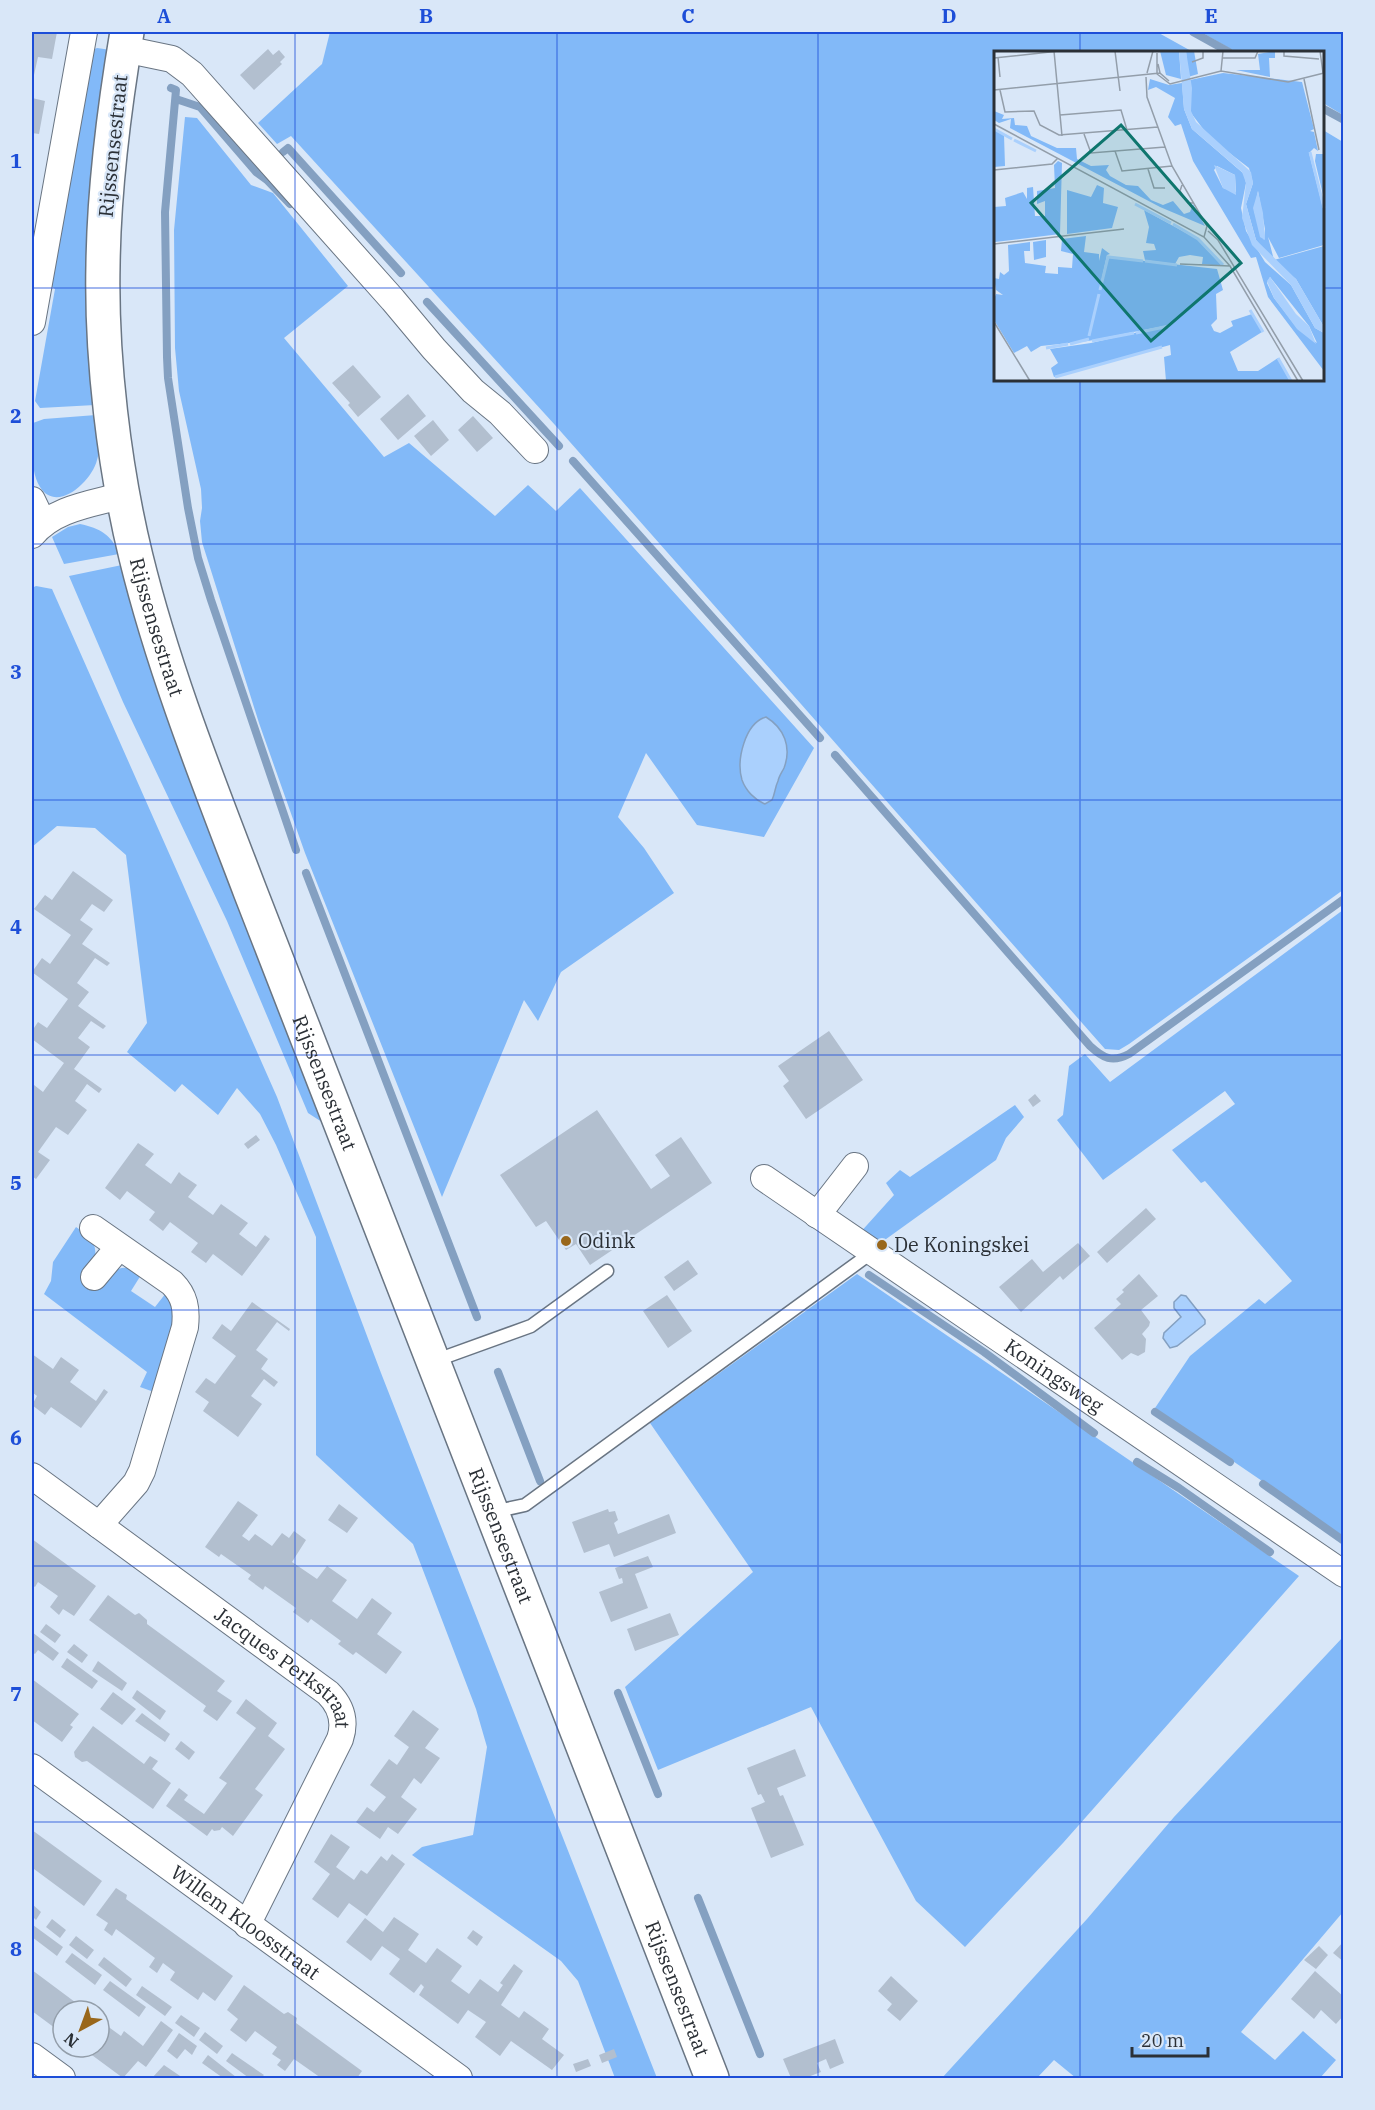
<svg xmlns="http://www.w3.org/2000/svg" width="1375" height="2110" font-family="'IBM Plex Serif',serif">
  <rect width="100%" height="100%" fill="#d9e7f8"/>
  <path fill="#82b9f8" d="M330,32h827l36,20h-197v328h326l1,-250 20,12v748l-214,154 -10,6 -14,-1 -550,-624 -264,-289 -14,8 -19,-21 64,-59z
    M1201,32h142v83l-20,-12 -1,-51h-86z
    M97,48l14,2 -16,355 -55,3 -5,-7 20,-112 -9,-7 42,-230z
    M185,117l12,1 54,67 22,8 75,93 -64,52 100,119 25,-14 86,73 33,-31 28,26 24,-23 234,260 -50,89 -67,-12 -51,-72 -28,64 26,31 30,45 -113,79 -23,49 -14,-21 -82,197 -137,-344 -46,-130 -57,-181 -2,-21 2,-13 -1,-19 -22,-98 -4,-43 -1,-118z
    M96,415c2,16 6,30 1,45 -5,21 -40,54 -57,27 -11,-18 -7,-45 -7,-64l11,-4z
    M80,524c20,4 32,11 39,30l-55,10 -12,-27 16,-10z
    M122,565l39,137 164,422 -17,-11 -81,-192 -104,-219 -54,-126z
    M36,586l16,3 225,508 104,276 276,705h-42l-37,-97 -17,-20 -149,-106 10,-8 51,-12 14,-88 -11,-38 -63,-165 -97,-89v-218l-40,-92 -16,-31 -23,-26 -19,27 -36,-31 -7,8 -48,-40 20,-29 -21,-168 -31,-27 -38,-2 -25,21v-259z
    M1343,910v626l-188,-128 35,-52 69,-57 6,5 27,-23 -87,-100 -4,2 -29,-33 63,-46 -10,-13 -122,89 -46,-60 6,-5 6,-49 16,-12 25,28z
    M1015,1105l9,12 -18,21 -10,22 -121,87 -17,-12 36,-40 -8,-12 14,-13 10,7z
    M76,1227c13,9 23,16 18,33l18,12c12,-7 18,-5 29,3l-10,16 24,16 11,-14 10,18 -22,81 -14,-5 7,-15 -103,-78 7,-13 2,-19z
    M857,1274l442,302 -236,267 -98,104 -49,-46 -105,-194 -153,63 -33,-83 128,-115 -103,-149z
    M1343,1637v275l-102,120 34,28 28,-29 33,29 -16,18h-244l-22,-18 -17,18h-95l145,-159 87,-102z"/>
  <path fill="#aad0fd" stroke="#84a0c1" stroke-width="1.5" d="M766,717c18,11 26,30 18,51 -2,4 -5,8 -6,13 -3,6 -3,13 -6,19l-7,4c-10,-4 -19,-13 -23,-24 -6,-20 3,-57 24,-63z
    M1181,1295l5,1 19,24v4l-28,22 -7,2 -7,-10 1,-5 17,-16 -7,-9v-6z"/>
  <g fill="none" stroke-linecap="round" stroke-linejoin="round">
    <path stroke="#84a0c1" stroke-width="8" d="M1193,32l36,20
      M171,88l5,2 -11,122 2,145 1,21 20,130 10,50 13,42 85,250
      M176,99l24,8 56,65 4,-1
      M1322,108l22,12
      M283,152l5,-4 113,125
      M256,172l11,8 23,24
      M427,302l132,144
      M573,461l247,277
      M835,755l255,291c13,12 22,17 39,8l215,-155
      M306,873l171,444
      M869,1275l115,77 110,81
      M498,1372l42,109
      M1155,1412l75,50
      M1137,1462l42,26 91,64
      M1263,1484l81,57
      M618,1693l40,101
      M698,1898l62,156"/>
  </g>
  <path fill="#b2bfcf" d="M32,32h25l-5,27 -14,-2 -4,18h-2z
    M268,49l5,6 6,-5 6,7 -5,5 2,2 -28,26 -14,-15z
    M32,98l13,3 -6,33 -7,-1z
    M353,365l28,32 -23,20 -10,-12 2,-2 -18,-20z
    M408,394l18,22 -28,24 -18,-21z
    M473,416l20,22 -16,14 -19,-22z
    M433,420l16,20 -18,16 -17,-20z
    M73,871l40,29 -9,12 -12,-8 -12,16 13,9 -11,15 28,19 -3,3 -12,-8 -18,25 12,9 -11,14 28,20 -3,3 -12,-8 -13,17 12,9 -16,22 28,20 -3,4 -12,-9 -12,17 12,9 -19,25 -12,-8 -18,25 12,8 -14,19 -4,-3v-87l2,-4 9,7 21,-29 -32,-24v-8l6,-9 9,6 21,-29 -36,-27 10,-14 8,6 21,-29 -37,-26 11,-14 7,5z
    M829,1031l34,49 -57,39 -23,-33 6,-5 -11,-15z
    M1035,1094l6,7 -8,6 -5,-7z
    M597,1110l54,79 19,-13 -15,-21 26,-18 31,46 -122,82 -14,-21 -10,6 -20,-29 -10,6 -36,-52z
    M256,1135l4,5 -12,9 -4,-5z
    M138,1143l16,11 -9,11 26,19 8,-12 3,3 15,10 -9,12 25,18 8,-11 27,19 -9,11 17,13 9,-12 5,4 -28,37 -29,-22 -7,9 -15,-11 7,-9 -28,-21 -7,9 -14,-11 6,-8 -28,-21 -7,9 -15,-12z
    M1146,1208l10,11 -49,44 -10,-11z
    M1078,1243l12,13 -27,24 -3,-4 -39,36 -22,-25 33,-28 11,13z
    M688,1260l10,14 -24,17 -10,-14z
    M1139,1274l19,22 -17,14 9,12 -1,4 -7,8 4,5 -1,13 -7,4 -7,-3 -9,7 -28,-32 27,-24 -5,-5 8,-7 -2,-2z
    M667,1295l25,36 -24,17 -25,-37z
    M252,1302l38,27 -1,2 -12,-9 -21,28 12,9 -7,10 17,13 -4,5 -10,-8 -13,17 11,8 -24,33 -35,-26 6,-9 -14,-10 11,-14 9,6 21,-28 -24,-18 10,-14 9,7z
    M32,1354l21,15 8,-12 18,13 -9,12 26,19 8,-12 4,3 -27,36 -30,-21 -6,8 -13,-10 5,-9 -5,-4z
    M238,1501l20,14 -16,21 7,5 6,-7 17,12 10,-13 7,5 5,-7 12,9 -14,22 25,17 10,-13 20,14 -15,21 25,18 15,-21 20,15 -15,21 25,18 -16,22 -30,-22 -3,3 -15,-11 3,-3 -30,-22 -3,4 -15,-11 3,-4 -31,-22 -2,4 -15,-11 3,-4 -30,-21 -2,3 -14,-10z
    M339,1504l19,14 -11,15 -19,-13z
    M608,1509l1,3 6,-1 3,9 -4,3 4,11 51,-20 7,19 -62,24 -5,-13 -25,9 -12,-31z
    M32,1539l64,47 -22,30 -11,-7 -4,6 -9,-8 8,-11 -20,-14 -3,5 -3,-2z
    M648,1556l5,11 -18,7 13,34 -37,14 -12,-30 24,-9 -1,-5 -3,1 -4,-11z
    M108,1595l27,20 4,-2 8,7v4l78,57 -8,10 15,10 -15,20 -14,-10 3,-5 -117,-86z
    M670,1613l9,22 -44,16 -8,-22z
    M46,1624l15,11 -6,8 -15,-11z
    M32,1632l27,21 -6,8 -15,-11 -3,4 -3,-2z
    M74,1644l14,11 -6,8 -15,-11z
    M67,1658l31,23 -6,8 -31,-22z
    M98,1661l29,22 -5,8 -30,-20z
    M32,1679l47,35 -9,11 3,2 -11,15 -30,-22z
    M137,1690l29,21 -6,9 -28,-22z
    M113,1692l23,17 -14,16 -22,-16z
    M246,1699l31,24 -9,13 17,13 -30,40 8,6 -30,41 -11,-9 -2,3 -6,1 -2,-2 -5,7 -41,-30 13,-18 9,7 -4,5 20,14 23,-31 -8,-5 37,-50 -20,-15z
    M413,1710l26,19 -14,19 15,10 -19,26 -7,-6 -13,19 16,12 -19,25 -10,-7 -8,12 -24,-17 11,-15 7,5 12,-15 -16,-12 19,-26 8,6 12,-18 -15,-11z
    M142,1713l28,21 -5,8 -30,-21z
    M93,1726l51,38 6,-8 8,5 -6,8 19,14 -18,26 -66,-48 -5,1 -7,-5 -1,-5z
    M181,1741l14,11 -6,8 -14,-11z
    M795,1749l11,27 -29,12 3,8 3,-1 21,50 -33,13 -20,-50 14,-6 -4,-8 -3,1 -11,-27z
    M32,1830l70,51 -18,25 -50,-37 -2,4z
    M331,1834l19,13 -14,20 18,13 7,-10 6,4 14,-18 6,5 5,-7 13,10 -38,52 -18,-13 -11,15 -26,-19 18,-25 -16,-12z
    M116,1888l11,7 -1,4 107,77 -18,25 -12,-9 -5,8 -28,-20 5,-8 -12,-9 -6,10 -8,-6 6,-9 -39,-29 -4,7 -8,-6 4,-7 -12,-8z
    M32,1904l9,8 -5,8 -4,-4z
    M394,1917l25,17 -11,16 18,13 11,-15 25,18 -11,15 18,13 11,-15 18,13 5,-7 -3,-2 14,-19 9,7 -22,34 18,13 5,-7 25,18 -7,10 22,16 -12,15 -41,-29 -11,15 -25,-19 11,-15 -18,-12 -10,14 -39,-29 5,-8 -3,-3 -7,9 -25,-19 11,-15 -18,-13 -11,15 -25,-19 19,-24 18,14z
    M52,1919l14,11 -6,8 -14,-11z
    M33,1925l30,22 -6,9 -25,-19z
    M473,1930l10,7 -6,9 -10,-8z
    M76,1936l18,14 -7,9 -18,-14z
    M1344,1941v21l-11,-9z
    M1319,1946l9,9 -12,14 -12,-9z
    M72,1953l30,22 -7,10 -30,-23z
    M104,1957l28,22 -6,8 -28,-22z
    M32,1970l55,41h-24v23l-31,-23z
    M1315,1971l29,26v18l-8,9 -15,-14 -7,9 -23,-20z
    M891,1976l27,25 -18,20 -13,-11 5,-6 -14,-13z
    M110,1981l36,26 -7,10 -36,-27z
    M244,1985l40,29 4,-2 9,6 -1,5 66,48 -5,7h-36l-27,-19 -9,12 -8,-6 4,-5 -9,-6 5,-7 -22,-16 -9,11 -16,-12 8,-11 -11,-9z
    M142,1986l30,21 -7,9 -29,-21z
    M181,2015l19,13 -6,9 -19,-14z
    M99,2020l22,16 3,-5 19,15 18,-25 12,9 -27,37 -8,-6 -15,17 -42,-31h18z
    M205,2032l18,14 -6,8 -18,-14z
    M179,2033l18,13 -5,9 -7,-6 -8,10 -10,-8z
    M835,2039l9,24 -14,6 -4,-10 -9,4 4,9 -16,6h-14l-8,-19z
    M614,2049l3,8 -15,6 -3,-8z
    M232,2053l32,22 -3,3h-12l-23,-17z
    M208,2055l28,22 -1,1h-12l-21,-15z
    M588,2059l3,7 -15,6 -3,-8z
    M164,2065l19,13h-31z"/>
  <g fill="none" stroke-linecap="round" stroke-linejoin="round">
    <defs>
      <path id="lane" d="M434,1361l97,-35 76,-55
        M493,1512l32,-7 346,-252"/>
      <g id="street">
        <path d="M124,49l48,10 20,15 201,226 41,49 39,42 27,22 35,37"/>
        <path d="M32,322l52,-290"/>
        <path d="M32,500l11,23"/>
        <path d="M32,535c22,-27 60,-31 92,-40"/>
        <path id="s1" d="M764,1178l580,396"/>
        <path d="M817,1215l38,-49"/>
        <path d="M93,1228l79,55c13,13 15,26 13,44l-43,144 -6,12 -37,42"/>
        <path d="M94,1277l25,-30"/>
        <path id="s2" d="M32,1476l296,217c13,13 18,28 12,46l-93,186"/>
        <path id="s3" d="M32,1767l427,311"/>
        <path d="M32,2056l30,22"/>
      </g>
      <g id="secondary">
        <path id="s4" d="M127,32c-13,77 -23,155 -24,233 -2,92 11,202 33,292 28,114 72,224 114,334l462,1187"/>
      </g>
    </defs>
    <use href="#lane" stroke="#697583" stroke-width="15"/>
    <use href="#street" stroke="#697583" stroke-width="28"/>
    <use href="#secondary" stroke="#697583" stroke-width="36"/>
    <use href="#lane" stroke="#fff" stroke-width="12"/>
    <use href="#street" stroke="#fff" stroke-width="26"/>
    <use href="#secondary" stroke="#fff" stroke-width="33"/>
  </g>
  <path fill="none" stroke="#1d4ed8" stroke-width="1.5" stroke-opacity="0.55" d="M295,32v2046M557,32v2046M818,32v2046M1080,32v20M32,288h964M1322,288h22M1080,380v1698M32,544h1312M32,800h1312M32,1055h1312M32,1310h1312M32,1566h1312M32,1822h1312"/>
  <g fill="#99671b" stroke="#d9e7f8" stroke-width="2">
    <circle cx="566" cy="1241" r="6"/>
    <circle cx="882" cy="1245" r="6"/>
  </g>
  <g text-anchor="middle" stroke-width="4.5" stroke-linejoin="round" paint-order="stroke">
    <g font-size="20" fill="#2b3036" stroke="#d9e7f8">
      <text transform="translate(113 146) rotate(-84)" y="7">Rijssensestraat</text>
      <text dy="7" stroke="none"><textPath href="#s4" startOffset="602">Rijssensestraat</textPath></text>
      <text dy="7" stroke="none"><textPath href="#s4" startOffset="1088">Rijssensestraat</textPath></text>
      <text dy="7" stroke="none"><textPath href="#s1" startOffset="351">Koningsweg</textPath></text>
      <text dy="7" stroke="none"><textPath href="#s4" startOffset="1574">Rijssensestraat</textPath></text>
      <text dy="7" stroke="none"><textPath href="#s2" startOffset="318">Jacques Perkstraat</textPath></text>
      <text dy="7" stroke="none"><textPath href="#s3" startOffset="264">Willem Kloosstraat</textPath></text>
      <text dy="7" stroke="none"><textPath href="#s4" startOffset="2060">Rijssensestraat</textPath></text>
    </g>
    <g font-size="20" fill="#2b3036" stroke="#d9e7f8" text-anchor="start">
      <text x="578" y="1248">Odink</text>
      <text x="894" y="1252">De Koningskei</text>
    </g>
  </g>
  <g transform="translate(994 51)">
    <rect width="330" height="330" fill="#d9e7f8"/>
    <path d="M166,0h19l2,28 -15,-4zM192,0h8l4,23 -10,3zM281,0v7h-6l1,19 -34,-7h24l-2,-16zM229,22l79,9 12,47 -4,2 4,1 4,19 -4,-3 -5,5 15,59v33l-45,13 -11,-21 6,23 50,-14v81l-28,-48 -19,-14 -21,-25 -10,-36 7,-21 -4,-15 -39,-30 -19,-25 -1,-33zM264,140l7,38 -1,11 -10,-29zM156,28l19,6 13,-2 2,26 8,20 52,45 2,9 -5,25 5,23 19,31 26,23 24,43 9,5v38l-56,-74 -12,-40 -5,1 -58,-97 -12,-37 -6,2 -7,-9 7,-19 -19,-11 -8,3zM223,115l18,9 1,17 -13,-4 -9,-18zM276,226l39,49 8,17 -19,-14 -24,-31 -7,-15zM0,60l10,4 -2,4 12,-1 1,7 12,1 4,10 26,12h19l1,11 14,7 18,-1 -3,5 4,6 16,9 12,1 13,14 12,5 10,-4 11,13 6,-2 3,-8 12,22 -45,-19 -150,-79 1,-9 -12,4 -5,-3zM0,79l10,5 1,31 -11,1zM322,103h8v45l-9,-38zM64,110l4,2 -2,71 -65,8 -1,-35 12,-1 -1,-8 18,-6 4,7v-11l6,-1 2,29h10v-15l-8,3v-13l18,-3 -1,-23zM103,134l7,3 -1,15 15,4 -6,21 -45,6v-44l24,7zM150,159l53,29 25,27 -20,-2 1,-7 -13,-2 -11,2 -4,7 -30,-4 -2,-9 13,-1 -2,-6 -8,-1 3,-16zM92,185l-2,16 15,2v7l3,-13 8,6 -3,1 -8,36 10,-34 108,12 6,21 -7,4 1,25 -6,6 3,6 6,2 13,-7 -2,-5 21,-7 10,18 -32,20 8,19h20l20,-13 13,23h-125l-2,-24 7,-2 -1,-10 -116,32 -3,-9 7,-5 -8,-14 41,-6 78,-18 -81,16 -47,5 -10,6 -4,-6 -13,7 -20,-33v-21l2,-5 7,1 -7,-5 -2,-12 5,1 1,-7 4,3 5,-4 -1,-26 22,-3v9h-6l1,12 21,3 -1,7 13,1v-7l14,1 1,-14 -12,-3 1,-12zM52,189v17l-12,3 -1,-18z" fill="#82b9f8" fill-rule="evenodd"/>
    <path d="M185,0h7l6,37 -1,23 5,11 55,50 2,11 -7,21 10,36 40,39 28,48v6l-9,-5 -24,-43 -39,-40 -10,-27 4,-35 -4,-11 -50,-43 -8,-20zM220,114l21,10 1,20 -13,-7zM264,140l5,22 2,27 -5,-3 -7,-29zM276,226l26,37 13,12 7,18 -19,-15 -23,-31 -7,-17z" fill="#aad0fd"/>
    <path fill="none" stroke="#aad0fd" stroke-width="3" d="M0,78l18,10M20,89l22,11M316,101l14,56M141,153l36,19M179,173l25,15 25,26M151,210l32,4M106,239l8,-33 35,4M256,259l13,22M142,282l33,-7M95,285l10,-42M98,290l42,-8M76,293l19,-5M52,297l22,-4M284,307l13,23M61,326l107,-30"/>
    <path fill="none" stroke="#939eaa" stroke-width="1.5" d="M60,0l8,85M121,0l5,40M290,0v5l35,3M326,0l3,22M163,2v21l13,10 51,-13 67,11 36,-9M4,6l2,20M0,7l65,-7M228,7h33l3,-7M198,11l11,-4v-7M164,13l2,9 9,8M227,20l2,-20M153,22l6,-22M152,26l1,20 25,69 35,60 -3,11M310,28l15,71M0,39l166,-17M6,39l5,22 29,-1 6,14 19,10 99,-8M66,64l61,-5 6,20M0,73l210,113 26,29 68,115M90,83l7,19 74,-6M121,100l7,20 50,-5M154,118l6,19h11M0,119l58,-6 6,-6M188,134l-2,6 8,12h5M214,180l10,9 85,141M0,193l130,-15M186,213l50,2M0,271l36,59"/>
    <path fill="#0f766e" fill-opacity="0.15" stroke="#0f766e" stroke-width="3" d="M127,74l120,138 -90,78 -120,-138z"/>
    <rect width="330" height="330" fill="none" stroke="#2b3036" stroke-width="3"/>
  </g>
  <rect width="1375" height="2110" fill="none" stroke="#d9e7f8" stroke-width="66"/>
  <g transform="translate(81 2029) rotate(221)"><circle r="28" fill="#d9e7f8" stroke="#939eaa" stroke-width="1.5"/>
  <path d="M0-4.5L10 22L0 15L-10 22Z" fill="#99671b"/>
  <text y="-9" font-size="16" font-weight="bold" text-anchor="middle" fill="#2b3036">N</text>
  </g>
  <path d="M1132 2047v9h76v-9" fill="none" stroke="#2b3036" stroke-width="3"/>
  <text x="1141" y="2047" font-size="18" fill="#2b3036" stroke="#d9e7f8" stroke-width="4.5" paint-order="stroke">20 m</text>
  <rect x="33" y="33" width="1309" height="2044" fill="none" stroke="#1d4ed8" stroke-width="2"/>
  <g font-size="20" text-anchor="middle" font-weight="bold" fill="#1d4ed8">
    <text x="164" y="23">A</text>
    <text x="426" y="23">B</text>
    <text x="688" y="23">C</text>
    <text x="949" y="23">D</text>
    <text x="1211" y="23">E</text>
    <text x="16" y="168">1</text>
    <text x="16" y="423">2</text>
    <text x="16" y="679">3</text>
    <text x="16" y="934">4</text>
    <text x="16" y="1190">5</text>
    <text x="16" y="1445">6</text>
    <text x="16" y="1701">7</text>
    <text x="16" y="1956">8</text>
  </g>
</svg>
